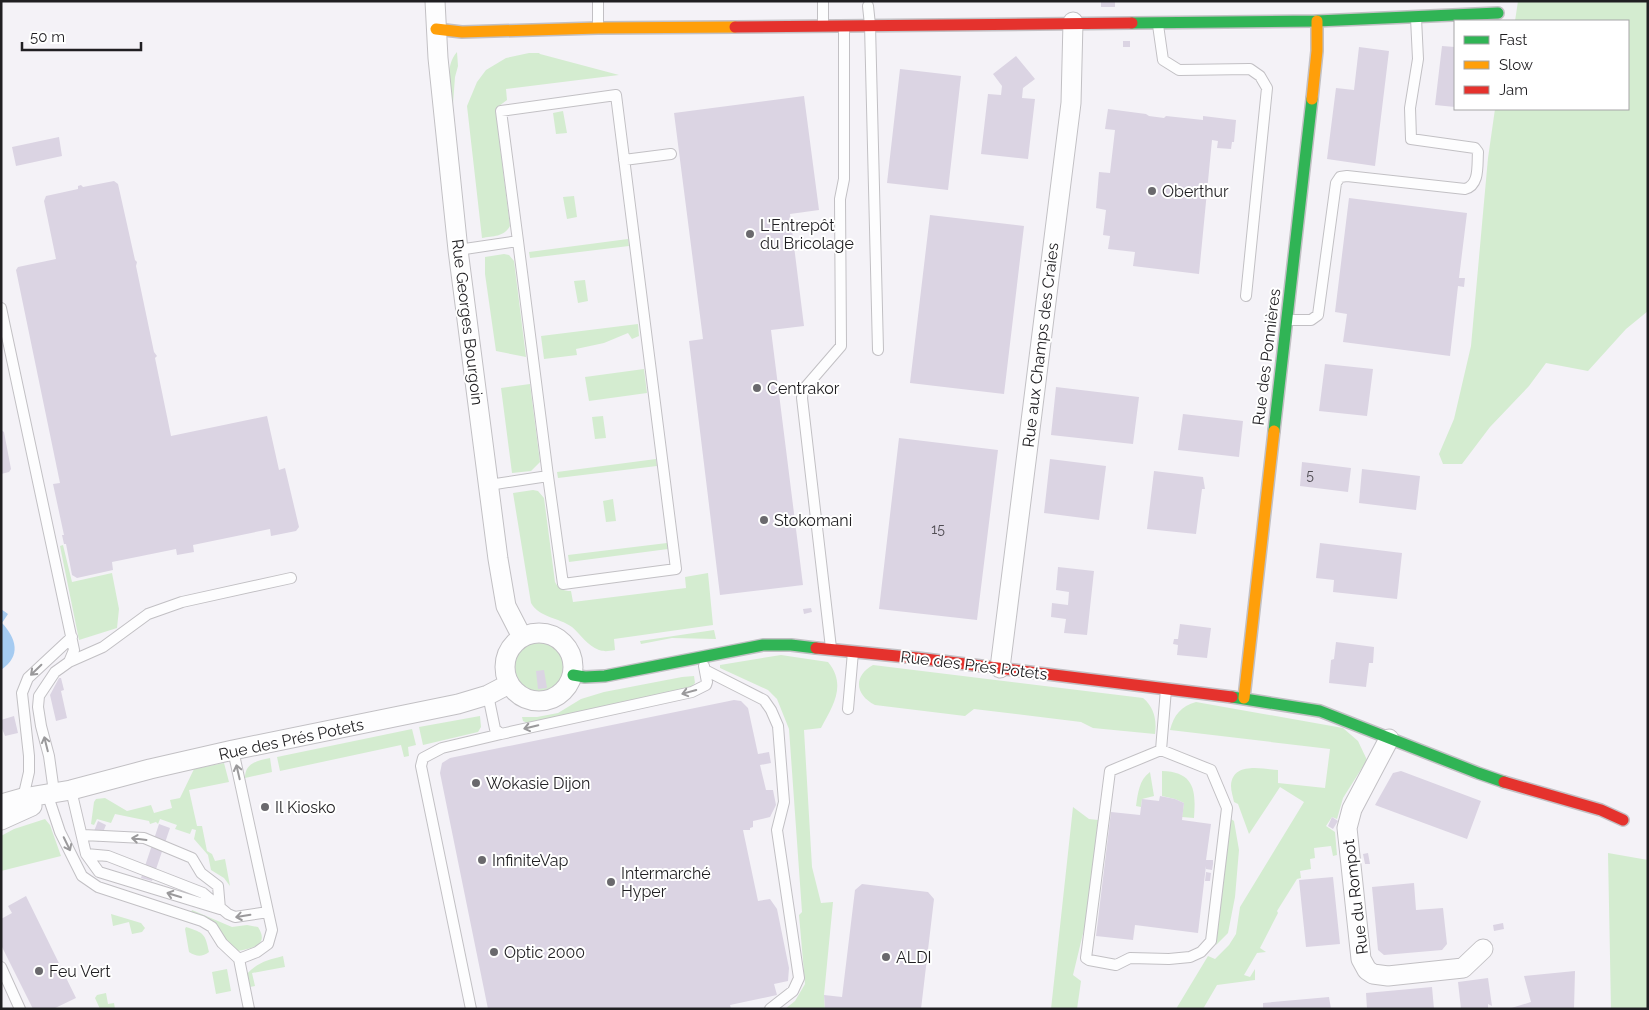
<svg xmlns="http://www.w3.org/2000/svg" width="1649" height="1010" font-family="Raleway,sans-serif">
  <rect width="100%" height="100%" fill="#f4f2f7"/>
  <path fill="#d4ecd0" d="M1518,1h130v310l-22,18 -38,42 -42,-8 -17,23 -39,41 -28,37h-19l-4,-10 15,-35 17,-73 17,-188 7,-49h133v-88h-113z
    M457,52l1,14 -3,11 -2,27c-2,-18 -9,-37 4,-52z
    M529,53h10l1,1 79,21 -113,14 1,11 -8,6 -3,9 14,111c-6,11 -17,10 -28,12l-15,-132 10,-24 9,-12 20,-12z
    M563,111l4,22 -11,1 -3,-21z
    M574,196l3,21 -10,2 -4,-22z
    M628,239l1,7 -99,12 -1,-6z
    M504,254l5,1 5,6 12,96 -30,-6 -11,-77v-17z
    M585,280l3,21 -10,2 -4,-22z
    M638,324l1,12 -7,3 -4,-6 -24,10 -28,6 1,6 -33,4 -3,-23z
    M644,369l3,24 -58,8 -4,-24z
    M530,384l10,78 -9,9 -19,2 -11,-85z
    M603,416l3,22 -11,1 -3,-22z
    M656,459l1,7 -99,12 -1,-6z
    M533,490l5,1 6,7 11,84c4,7 8,9 16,9l2,11 113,-14 -1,-11 23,-4 5,52 -99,14 1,11c-6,1 -10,2 -16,0 -12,-5 -18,-15 -27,-23 -14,-10 -32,-9 -41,-24l-18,-110z
    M613,499l3,22 -10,1 -3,-21z
    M667,543l1,6 -99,13 -1,-7z
    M63,545l9,37 40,-9 7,36 -2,19 -38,12 -19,-94z
    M714,630l2,9 -44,-1 -31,6 -1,-3z
    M515 667a25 25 0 1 1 50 0a25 25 0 1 1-50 0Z
    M781,655l47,7c19,23 5,44 -7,66l-17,2 8,137 9,36 12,-1 -9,93 1,14h-40l10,-8 10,-17 -6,-69 3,-3 -13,-183 -12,-30 -9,-9 -48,-22v-3z
    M873,665l270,33c11,9 14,22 12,36l-62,-6 -12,-6 -107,-13 -9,7 -90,-11c-20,-10 -22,-29 -2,-40z
    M694,676l1,7 -5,5 -163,35 -4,-2 -1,-4h15l21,-4 23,-14 23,-7 78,-15z
    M1196,702l147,26 15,13 9,19 -24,38 -6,21 -5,-2 -6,9 9,6 2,23 -4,1 -2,-10 -17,2 1,10 -5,1 1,10 -11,2 1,7 -4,1 -20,32 1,2 -18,35 6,4 -9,1 -13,22 6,2 5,-8v11l-38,5 -14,24h-27l32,-53 7,3 14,-14 7,-11 4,-27 64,-105 -24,-15 -31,47 -11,-30 -4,-2c-1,-5 -3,-11 -3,-16 1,-25 32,-17 47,-16v13l47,5 5,-39 -160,-19c4,-15 11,-24 26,-28z
    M480,716l1,11 -3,5 -55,13 -4,-18z
    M412,729l4,16 -8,2 1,9 -5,1 -3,-12 -121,26 -3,-14z
    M270,758l2,14 -27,6 1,10c-4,-22 4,-26 24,-30z
    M224,763l5,19 -40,8 8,36h5l5,25 5,3 3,7 10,-2 5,27 -6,-8 -13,-8 -3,-15 -14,-16 2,-9 -4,-1 -2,5 -15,-5 2,-4 -17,-6 -2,5 -2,-2 -6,2 -1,-3 -34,-7 -4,9 -14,-4 -3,6 -3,-1 3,-22 2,-3 9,-1 22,13 24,-6 3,8 18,-5 -2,-8 10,-2 14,-29z
    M1162,771c33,1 34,20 32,47l-12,-1 2,-14 -9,-4 -13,-3z
    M1150,772l4,24 -12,3 -1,8 -5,-1c2,-13 3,-26 14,-34z
    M1073,807l16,12 9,1 -12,101 -13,54 8,6 -4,28h-26z
    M45,819l5,6 11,31 -60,15v-35l13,-7z
    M1231,819l3,2 5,29 -4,47 -7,36 -12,12z
    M1608,853l40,7v149h-37z
    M192,910l40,17 15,-2 11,2c13,20 -10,22 -25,25l-14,-23 -28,-17z
    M111,914l30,9 4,5 -3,4 -10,2 -3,-12 -16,4z
    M186,927c18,6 19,6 23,25 -7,5 -12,5 -20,0l-4,-23z
    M283,956l2,11 -33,6 3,13 -5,1 -3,-13c11,-12 21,-14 36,-18z
    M227,969l4,22 -15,3 -4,-22z
    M106,993l2,11 6,-1 1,6h-15l-5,-11 2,-3z"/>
  <path fill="#a5cbf1" d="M1,609l7,5 -6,9c14,15 20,33 -1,47z"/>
  <path fill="#dbd4e3" d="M1101,1h14v6h-14z
    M1123,41h7v6h-7z
    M1442,46l13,1v60l-20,-2z
    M1359,47l30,4 -14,115 -48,-7 9,-71 18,2z
    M1016,56l19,23 -12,9 -1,10 13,1 -7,60 -47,-5 7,-60 13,1 1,-9 -9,-12z
    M900,69l61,7 -13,114 -61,-7z
    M804,96l15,114 -29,4 14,112 -33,4 32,255 -83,10 -31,-254 14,-2 -29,-226z
    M1108,109l38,5 3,2 15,2 2,-2 37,4v-4l33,4 -2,22h-2l-1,7 -14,-1 1,-7 -6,-1 -13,134 -66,-8 2,-14 -27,-3 2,-13 -7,-1 3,-25 -10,-2 3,-36 11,1 5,-43 -10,-1z
    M59,137l3,19 -46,10 -4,-19z
    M114,181l4,3 17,76 2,2 -1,4 18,86 3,4 -2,2 16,78 96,-20 12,54 6,-2 14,59 -3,4 -25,5 -1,-7 -77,16 1,7 -17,3 -1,-6 -64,13 1,8 -36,8 -5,-3 -6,-31h-2l-2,-9h2l-11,-51 7,-1 -44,-213 2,-3 38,-8 -12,-58 2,-5 32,-7v-3l3,-1 2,2z
    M1349,198l118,15 -8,65h6l-1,9 -6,-1 -8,70 -107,-14 4,-28 -12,-2z
    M930,215l94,11 -20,168 -94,-11z
    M1325,364l48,5 -6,47 -48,-5z
    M1056,387l83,10 -6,47 -82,-9z
    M1183,414l60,7 -4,36 -61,-7z
    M1,430l3,2 7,37 -2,3 -8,2z
    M899,438l99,12 -21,170 -98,-11z
    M1050,459l56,7 -7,54 -55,-7z
    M1302,462l49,6 -3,24 -48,-6z
    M1362,469l58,7 -4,34 -57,-7z
    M1154,471l49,6 2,12h-3l-6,45 -49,-5z
    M1320,543l82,10 -5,46 -64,-7 1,-12 -18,-2z
    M1058,567l36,4 -7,64 -23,-2 2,-14 -15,-2 1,-14 16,2 1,-13 -13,-2z
    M811,608l1,4 -8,2 -1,-5z
    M1180,624l31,4 -4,30 -30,-3 1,-10 -5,-1 1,-5h4z
    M1336,642l38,5 -1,16h-4l-3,24 -37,-4 2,-23 3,-1z
    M544,670l3,18 -9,1 -2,-18z
    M59,678h2l3,12 -3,1 6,27 -11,3 -6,-26z
    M734,700l7,1 7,7 10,46 11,-2 2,11 -11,2 6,25h7l3,15 -6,12 -17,4v6l-3,1v2h-7l15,71 12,-2 7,10 12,59 -1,13 -14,3 3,11 -47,10 1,4h-243l-48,-236 2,-10 8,-5z
    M14,716l4,17 -13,3 -4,-10v-6z
    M1401,771l80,30 -14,38 -92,-34 18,-32z
    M1160,796l15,3 9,4 -2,17 29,4 -5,36h7v4l-1,6 -6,-1v-3l-8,67 -63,-8 -2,15 -37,-4 15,-124 29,3 2,-16 17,2z
    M1332,817l6,4 -5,8 -5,-3z
    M98,821l8,4 -7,17 -8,-3z
    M159,824l11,4 -18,53 -11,-3z
    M1368,853l2,11h-5l-2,-10z
    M1206,872l5,1 -1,8h-5z
    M1333,877l7,67 -34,3 -7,-67z
    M1414,883l2,27 27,-2 4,36 -5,6 -58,5 -6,-5 -6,-63z
    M862,884l66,8 6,7 -13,110h-96l-1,-14 18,2 13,-107z
    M26,896l50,102 -23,11h-20l-32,-64v-26l11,-6 -4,-7z
    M1503,923l1,6 -10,2 -1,-6z
    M1575,971l-1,38h-66l23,-7 -7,-26z
    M1488,978l4,28 -4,-2v5h-27l-3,-27z
    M1432,987l2,22h-67l-1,-16z
    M1329,997l2,12h-68v-6z"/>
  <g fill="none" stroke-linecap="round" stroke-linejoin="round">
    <defs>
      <path id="lane" d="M598,1v26
        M868,6l2,19 8,325
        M823,24v-23
        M1158,25l5,35 16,10 71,-1 10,7 7,12 -21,208
        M624,160l47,-6
        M518,241l30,235
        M458,250l60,-9 -17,-130 115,-16 60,474 -113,15 -15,-108 -59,9
        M1,308l73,342 -5,12 -14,10 -16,24 -1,11 3,19 8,30 5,36
        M1288,320h23l7,-5 18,-132 4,-6 7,-1 118,13c15,-4 12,-24 13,-37l-3,-4 -64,-9 -1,-31 8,-49 -2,-41
        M831,648l-29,-250 1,-8 38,-44 -1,-147 4,-20v-153
        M69,662l34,-15 45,-33 34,-12 109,-24
        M705,670l59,30 7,10 7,16 6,76 -7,28 22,148 -6,13 -23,18
        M488,695l7,34 6,5 191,-42 14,-7 1,-3 -3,-16
        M848,709l5,-57
        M233,750l39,180 -4,14 -11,8 -18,7 10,50
        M1161,750l50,20 16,38 -16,133 -10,11 -11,5 -21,2 -39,-1 -14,7 -27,-5 -3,-2 24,-187z
        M1161,750l5,-61
        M71,790l15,64 13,18 121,37
        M23,798l6,-26v-16l-7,-63 6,-15 44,-41
        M49,799l11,33 22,44 16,11 104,34 10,6 10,16 17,16
        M83,835l61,3 48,20 9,15 17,13 2,23
        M86,854l22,2 95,37 25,21 7,3 33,-5
        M1,967l19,42
        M471,1009l-50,-243 2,-8 19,-10 59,-14"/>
      <path id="street" d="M435,1l3,57 20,192 40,309 8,47 16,31
        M505 667a34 34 0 1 1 68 0a34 34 0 1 1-68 0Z
        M1000,668l71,-565 2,-81
        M1389,739l-37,70 -5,19 14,131 6,11 6,4 15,2 75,-8 20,-19
        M1,804l22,-6 48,-8 79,-21 83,-19 225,-46 30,-9 21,-11
        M1,820l31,-14"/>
      <path id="fast" d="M1132,23l185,-2 181,-8
        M1274,431l38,-332
        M573,675l12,2 20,-1 158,-31h28l25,3
        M1232,697l88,14 158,62 26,9"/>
      <path id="slow" d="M436,29l26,3 136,-4 137,-1
        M1312,99l5,-48v-30
        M1244,698l30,-267"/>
      <path id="jam" d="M735,27l397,-4
        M816,648l101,10 315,39
        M1504,782l97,28 22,10"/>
    </defs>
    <use href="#lane" stroke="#c2c0c4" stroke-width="12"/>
    <use href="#street" stroke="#c2c0c4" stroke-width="21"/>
    <use href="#fast" stroke="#c2c0c4" stroke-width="14"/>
    <use href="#slow" stroke="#c2c0c4" stroke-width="14"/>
    <use href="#jam" stroke="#c2c0c4" stroke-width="14"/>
    <use href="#lane" stroke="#fdfdfe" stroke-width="10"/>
    <use href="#street" stroke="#fdfdfe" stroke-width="19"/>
    <use href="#fast" stroke="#30b455" stroke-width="11"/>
    <use href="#slow" stroke="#ff9f0a" stroke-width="11"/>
    <use href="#jam" stroke="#e5322d" stroke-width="11"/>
  </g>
  <defs><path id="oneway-shaft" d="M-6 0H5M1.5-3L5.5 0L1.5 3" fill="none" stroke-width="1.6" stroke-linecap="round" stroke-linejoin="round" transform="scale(1.25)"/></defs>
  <g stroke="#9a999b">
    <use href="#oneway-shaft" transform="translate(36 670) rotate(136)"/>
    <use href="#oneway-shaft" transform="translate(689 692) rotate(165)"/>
    <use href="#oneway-shaft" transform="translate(531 727) rotate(167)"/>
    <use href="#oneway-shaft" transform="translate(46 744) rotate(-104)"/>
    <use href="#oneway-shaft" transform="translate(238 772) rotate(-103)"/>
    <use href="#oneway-shaft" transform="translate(139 839) rotate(-173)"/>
    <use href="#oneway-shaft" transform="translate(67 844) rotate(64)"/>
    <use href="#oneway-shaft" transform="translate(174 895) rotate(-163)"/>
    <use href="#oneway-shaft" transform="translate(243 916) rotate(171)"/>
  </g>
  <g fill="#6a696d" stroke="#fff" stroke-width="2">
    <circle cx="1152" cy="191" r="5"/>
    <circle cx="750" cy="234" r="5"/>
    <circle cx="757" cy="388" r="5"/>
    <circle cx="764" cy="520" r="5"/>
    <circle cx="476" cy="783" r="5"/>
    <circle cx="265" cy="807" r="5"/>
    <circle cx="482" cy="860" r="5"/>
    <circle cx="611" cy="882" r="5"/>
    <circle cx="494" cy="952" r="5"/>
    <circle cx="886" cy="957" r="5"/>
    <circle cx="39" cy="971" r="5"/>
  </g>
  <g text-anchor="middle" stroke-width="4" stroke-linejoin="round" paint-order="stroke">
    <g font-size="14" fill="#4f4c52">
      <text x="1310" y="480">5</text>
      <text x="938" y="534">15</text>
    </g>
    <g font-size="16" fill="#201f22" stroke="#fff" text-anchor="start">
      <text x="1162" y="197">Oberthur</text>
      <text x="760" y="231">L'Entrepôt<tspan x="760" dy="18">du Bricolage</tspan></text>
      <text x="767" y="394">Centrakor</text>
      <text x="774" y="526">Stokomani</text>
      <text x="486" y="789">Wokasie Dijon</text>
      <text x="275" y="813">Il Kiosko</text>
      <text x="492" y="866">InfiniteVap</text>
      <text x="621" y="879">Intermarché<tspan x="621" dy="18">Hyper</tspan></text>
      <text x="504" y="958">Optic 2000</text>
      <text x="896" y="963">ALDI</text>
      <text x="49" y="977">Feu Vert</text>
    </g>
    <g font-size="16" fill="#201f22" stroke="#fff">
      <text transform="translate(468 322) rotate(83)" y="6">Rue Georges Bourgoin</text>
      <text transform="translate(1040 345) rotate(-83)" y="6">Rue aux Champs des Craies</text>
      <text transform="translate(1266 357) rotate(-83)" y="6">Rue des Ponnières</text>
      <text transform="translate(974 665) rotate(7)" y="6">Rue des Prés Potets</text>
      <text transform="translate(291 739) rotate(-12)" y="6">Rue des Prés Potets</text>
      <text transform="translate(1355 897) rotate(-97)" y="6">Rue du Rompot</text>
    </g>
  </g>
  <rect width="1649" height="1010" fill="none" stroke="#201f22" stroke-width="5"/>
  <rect x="1454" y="20" width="175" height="90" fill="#ffffff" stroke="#a6a5a7"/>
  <rect x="1464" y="36" width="25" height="8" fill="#30b455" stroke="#a6a5a7"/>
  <text x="1499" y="45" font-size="15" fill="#201f22">Fast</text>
  <rect x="1464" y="61" width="25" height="8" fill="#ff9f0a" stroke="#a6a5a7"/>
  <text x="1499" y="70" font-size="15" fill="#201f22">Slow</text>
  <rect x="1464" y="86" width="25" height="8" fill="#e5322d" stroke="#a6a5a7"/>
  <text x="1499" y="95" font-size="15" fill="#201f22">Jam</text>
  <path d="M22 42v8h119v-8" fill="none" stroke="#201f22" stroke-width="2.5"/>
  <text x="30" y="42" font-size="15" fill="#201f22" stroke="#ffffff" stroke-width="4" paint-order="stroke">50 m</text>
</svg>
